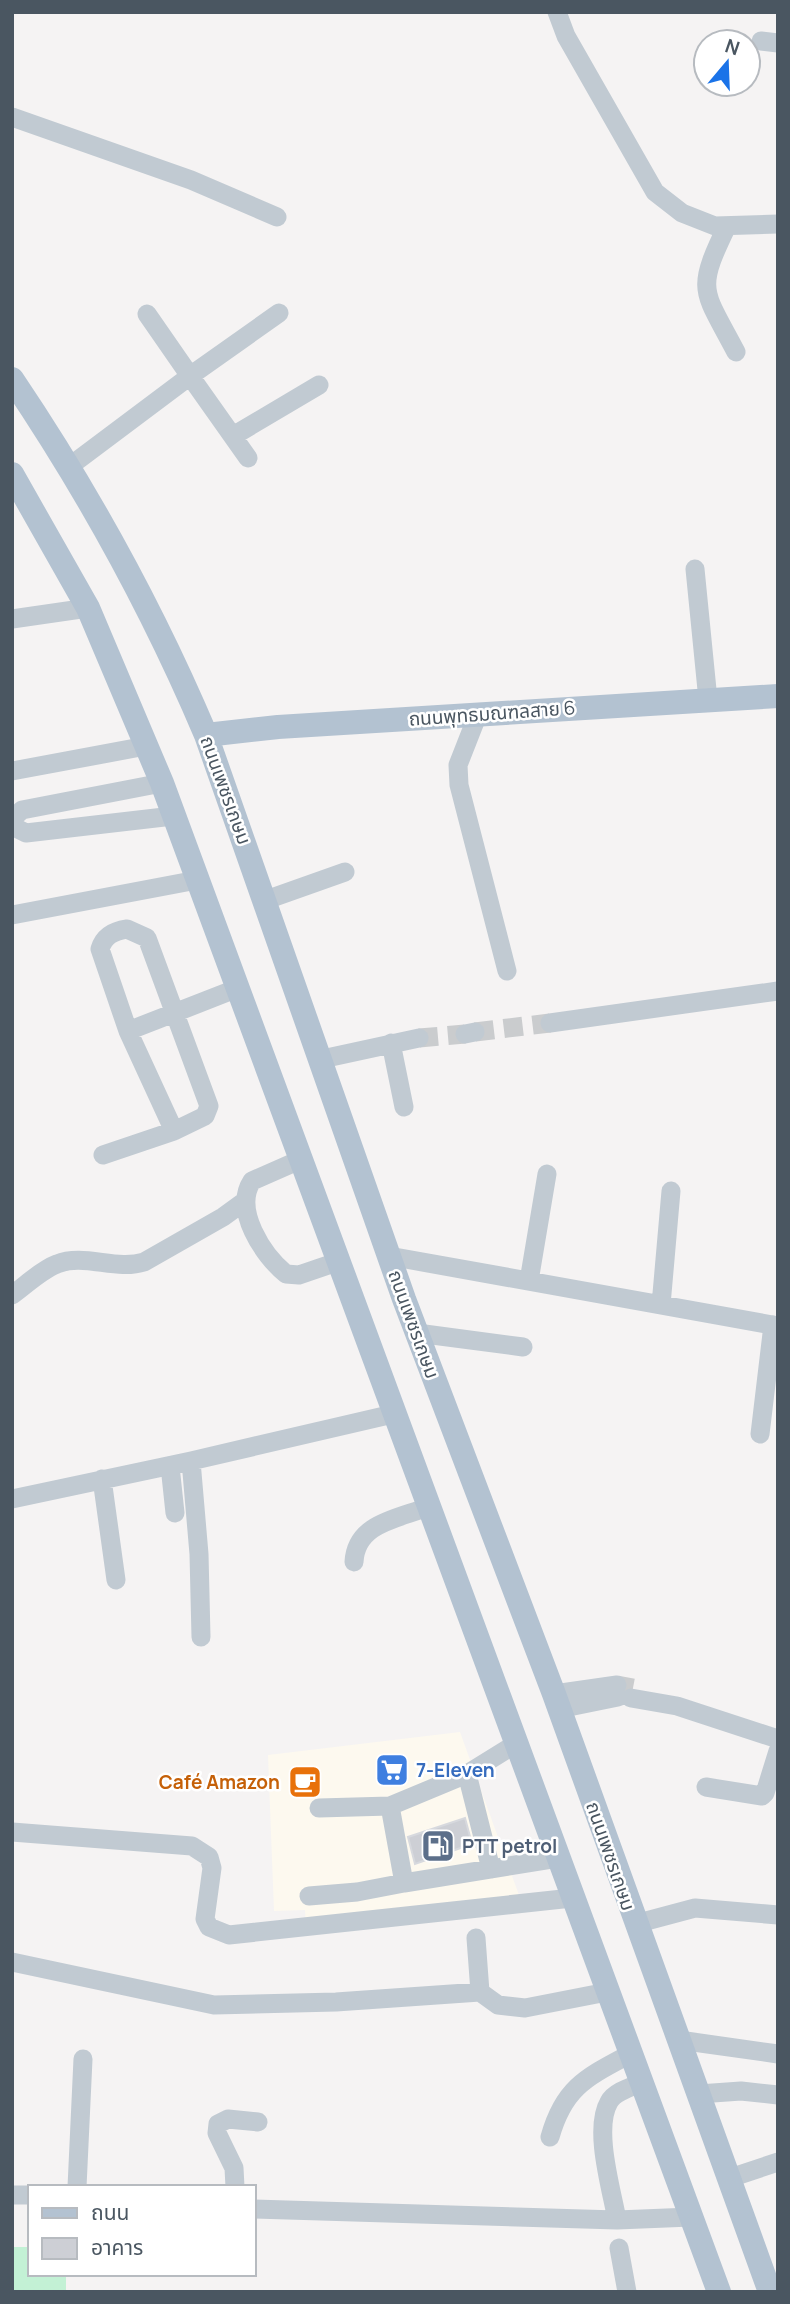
<svg xmlns="http://www.w3.org/2000/svg" width="790" height="2304" font-family="Manrope,'Noto Sans Thai',sans-serif">
  <rect width="100%" height="100%" fill="#f5f3f3"/>
  <path fill="#fdf9ef" d="M460,1732l64,177 -218,20 -1,-19 -31,1 -6,-156z"/>
  <path fill="#c3f1d5" d="M12,2247h18v27h36v18h-54z"/>
  <path fill="#cdcfd5" stroke="#d7d9de" stroke-width="2" d="M465,1818l7,26 -57,20 -7,-27z"/>
  <g fill="none" stroke-linecap="round" stroke-linejoin="round">
    <path stroke="#caccce" stroke-width="19" stroke-dasharray="19 10" stroke-linecap="butt" d="M475,1032l75,-9
      M419,1038l46,-4
      M617,1685l16,3"/>
    <path stroke="#c1cad2" stroke-width="19" d="M557,12l9,24 89,156 27,21 33,13 63,-2
      M761,41l17,2
      M12,117l179,63 86,37
      M727,226c-32,66 -24,63 9,126
      M233,436l86,-51
      M248,458l-58,-82 89,-63
      M70,466l120,-90 -43,-62
      M695,569l13,131
      M12,619l76,-11
      M478,714l-20,51 1,20 48,186
      M12,771l134,-25
      M12,819l10,-9 140,-27
      M12,826l14,7 147,-17
      M266,900l79,-28
      M12,915l185,-35
      M127,929l20,9 62,168 -4,10 -31,15 -46,-100 -28,-82c4,-13 13,-18 27,-20z
      M550,1023l228,-32
      M128,1031l110,-43
      M465,1034l10,-2
      M391,1043l13,64
      M322,1059l97,-21
      M103,1155l71,-24
      M302,1159l-50,22c-19,29 11,74 34,93l13,1 41,-14
      M389,1256l389,70
      M529,1281l18,-107
      M12,1295c14,-10 29,-25 45,-31 27,-11 59,7 87,-2l79,-45 22,-16
      M661,1305l10,-114
      M417,1333l106,14
      M760,1434l13,-109
      M191,1461l8,93 2,83
      M170,1466l5,47
      M102,1479l14,101
      M12,1499l179,-38 202,-47
      M354,1562c2,-39 43,-43 74,-55
      M554,1694l63,-9
      M631,1698l46,8 101,33
      M559,1709l59,-12
      M517,1743l-50,31 -77,32 14,77 154,-25
      M467,1774l24,95
      M706,1787l56,9 3,-3 13,-42
      M319,1808l71,-2
      M12,1832l180,14 17,11 3,11 -7,51 4,8 20,8 343,-37
      M309,1896l48,-4 47,-9
      M635,1924l60,-16 83,7
      M476,1938l4,54
      M12,1962l202,43 122,-3 144,-10 18,13 27,3 82,-16
      M679,2040l99,14
      M699,2094l42,-3 37,4
      M550,2137c14,-50 37,-60 80,-83
      M730,2178l48,-16
      M77,2187l6,-128
      M235,2187l-1,-19 -17,-35 1,-9 10,-5 30,3
      M12,2195h18
      M254,2209l363,11 74,-3
      M617,2220c-5,-29 -24,-91 -8,-118 5,-10 22,-15 32,-19
      M619,2248l8,44"/>
    <path stroke="#b3c2d1" stroke-width="24" d="M12,379c77,114 141,231 194,356l198,564 150,395 216,598
      M12,474l76,134 74,175 557,1509
      M206,735l72,-8 500,-31"/>
  </g>
  <defs>
    <symbol id="supermarket-square" viewBox="-11 -11 22 22"><rect x="-9" y="-9" width="18" height="18" rx="4" fill="#3f7fe0" stroke="#fff"/><path d="M-6-5.5h2.5l.6 2H6L4.5 2H-2.5L-4.4-4H-6ZM-1.5 3.2a1.3 1.3 0 1 0 .1 0ZM3 3.2a1.3 1.3 0 1 0 .1 0Z" fill="#fff"/></symbol>
    <symbol id="cafe-square" viewBox="-11 -11 22 22"><rect x="-9" y="-9" width="18" height="18" rx="4" fill="#e8710a" stroke="#fff"/><path d="M-5.5-4.5H6V0H3Q3 3.5 0 3.5H-2.5Q-5.5 3.5-5.5 0ZM3-3.2v2h1.7v-2ZM-6 4.5H4V6H-6Z" fill="#fff"/></symbol>
    <symbol id="fuel-square" viewBox="-11 -11 22 22"><rect x="-9" y="-9" width="18" height="18" rx="4" fill="#5c6f8a" stroke="#fff"/><path d="M-5.5-6h7V0h2V4h1.3V-2.5L3-4.5l.8-.8L6-3V5H2.5V1h-1V6h-7ZM-4.2-4.7v3.2H.2V-4.7Z" fill="#fff"/></symbol>
  </defs>
  <g fill-rule="evenodd">
    <use href="#supermarket-square" x="373" y="1751" width="38" height="38"/>
    <use href="#cafe-square" x="286" y="1763" width="38" height="38"/>
    <use href="#fuel-square" x="419" y="1827" width="38" height="38"/>
  </g>
  <g text-anchor="middle" stroke-width="5" stroke-linejoin="round" paint-order="stroke">
    <g font-size="19" fill="#4a5661" stroke="#fff">
      <text transform="translate(492 713) rotate(-4)" y="7">ถนนพุทธมณฑลสาย 6</text>
      <text transform="translate(226 790) rotate(70)" y="7">ถนนเพชรเกษม</text>
      <text transform="translate(414 1324) rotate(70)" y="7">ถนนเพชรเกษม</text>
      <text transform="translate(611 1856) rotate(71)" y="7">ถนนเพชรเกษม</text>
    </g>
    <g font-size="19" font-weight="bold" fill="#366cbe" stroke="#fff" text-anchor="start">
      <text x="416" y="1777">7-Eleven</text>
    </g>
    <g font-size="19" font-weight="bold" fill="#c56008" stroke="#fff" text-anchor="end">
      <text x="280" y="1789">Café Amazon</text>
    </g>
    <g font-size="19" font-weight="bold" fill="#4e5e75" stroke="#fff" text-anchor="start">
      <text x="462" y="1853">PTT petrol</text>
    </g>
  </g>
  <rect width="790" height="2304" fill="none" stroke="#4a5661" stroke-width="28"/>
  <rect x="28" y="2185" width="228" height="91" fill="#ffffff" stroke="#b7bbc0" stroke-width="2"/>
  <rect x="42" y="2208" width="35" height="10" fill="#b3c2d1" stroke="#b7bbc0" stroke-width="2"/>
  <text x="91" y="2220" font-size="21" fill="#4a5661">ถนน</text>
  <rect x="42" y="2238" width="35" height="21" fill="#cdcfd5" stroke="#b7bbc0" stroke-width="2"/>
  <text x="91" y="2255" font-size="21" fill="#4a5661">อาคาร</text>
  <g transform="translate(727 63) rotate(19)"><circle r="33" fill="#ffffff" stroke="#b7bbc0" stroke-width="2"/>
  <path d="M0-5L12 26L0 18L-12 26Z" fill="#1a73e8"/>
  <text y="-10" font-size="19" font-weight="bold" text-anchor="middle" fill="#4a5661">N</text>
  </g>
</svg>
